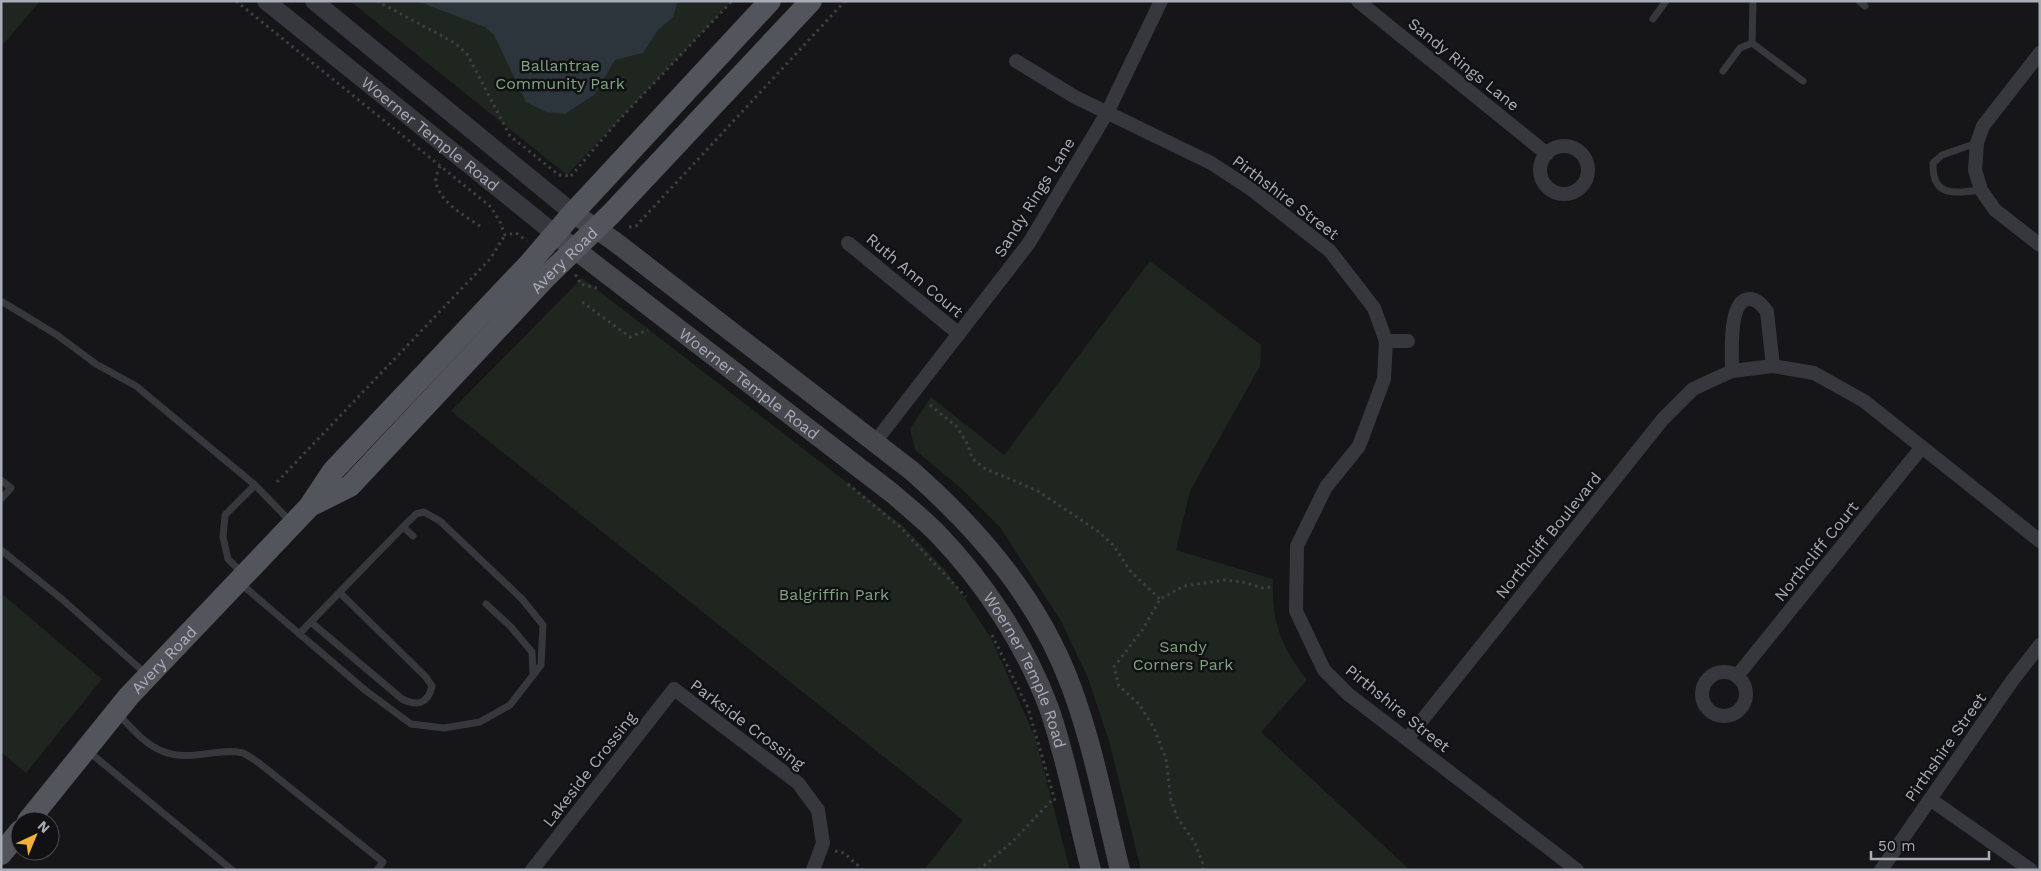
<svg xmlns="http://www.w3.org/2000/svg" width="2041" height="871" font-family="'Work Sans',sans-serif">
  <rect width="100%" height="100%" fill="#161618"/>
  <path fill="#1e261f" d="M1,1h39l-39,46z
    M350,1h382l-165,174z
    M1150,261l111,84 -1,21 -70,125 -14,59 97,29c-2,42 8,68 34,101l-46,52 149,138h-269l-32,-129 -21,-63 -27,-57 -61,-94 -38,-38 -47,-39 -5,-21 21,-32 73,58z
    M582,278l320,247 45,47 44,66 44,99 35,133h-146l39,-50 -512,-409z
    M1,593l101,86 -76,94 -25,-21z"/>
  <path fill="#2c353c" d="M417,1h261l-5,16 -15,13 -15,23 -28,7 -20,34 -30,20 -19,-2 -20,-10 -32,-67 -9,-8z"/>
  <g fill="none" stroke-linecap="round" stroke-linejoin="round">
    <path stroke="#3d3f44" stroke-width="3" stroke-dasharray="2.5 4" stroke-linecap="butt" d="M236,1l255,206 9,15 5,13 11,-2 11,8
      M377,1l78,42 12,11 43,82 49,39 12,1
      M440,166c-1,3 -3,7 -4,11 -2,23 31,40 47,51
      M571,176l46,-54 115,-121
      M629,227l7,-1 209,-225
      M575,275l3,2 2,7 17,4
      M582,302l48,35 18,-7
      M930,405l27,22 11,18 4,13 12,10 54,23 61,41 14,13 18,27 29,27
      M277,482l213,-223 15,-24
      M848,484l52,43 66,70
      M992,635l36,73 27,93
      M835,851l9,2 19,17
      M979,870l33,-28 42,-44
      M1203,870l1,-3 -9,-24 -18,-26 -6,-17 -5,-41 -12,-31 -15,-24 -20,-18 -5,-19 29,-38 17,-30 24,-13 41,-6 18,2 20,6 9,-1"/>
    <path stroke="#37383d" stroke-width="7" d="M1753,1l-1,42 51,38
      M1859,1l6,5
      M1653,19l13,-18
      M1723,71l17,-23 12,-5
      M1977,143l-35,12 -9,8c-1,35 22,30 48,27
      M1,301l56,34 39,29 40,22 119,99 36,37
      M1,480l10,8 -10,11
      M403,527l10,9
      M1,550l62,50 83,74
      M243,574l-15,-15 -5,-22 2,-22 30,-30
      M240,583l125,107 46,34 33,4 36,-6 30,-17 31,-40 2,-40 -21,-26 -82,-78 -16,-9 -8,2 -13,13 -104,107
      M486,604l25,23 21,25 1,22
      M312,623l90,76c14,7 26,6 30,-13l-7,-10 -85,-83
      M118,714c14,14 26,30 44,37 27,12 54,-4 81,2 5,2 11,7 16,10l124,99 -6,8
      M88,751l144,119"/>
    <path stroke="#37383d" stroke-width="14" d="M1358,1l189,153
      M2040,53l-57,73 -6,17 -2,27 6,20 14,20 45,35
      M1016,61l59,36 136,66 40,26 79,62 44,57 12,33 -2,38 -25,67 -33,41 -29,59 -1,65 28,59 24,24 229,176
      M1540 170a24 24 0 1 1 48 0a24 24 0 1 1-48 0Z
      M848,243l111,91
      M1386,341h22
      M1732,371c0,-16 -4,-71 17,-72 9,0 14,7 18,13l6,54
      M875,442l154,-199 78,-130 54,-112
      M1702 694a22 22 0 1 1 44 0a22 22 0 1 1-44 0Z
      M1737,676l185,-229
      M1407,739l256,-320 30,-30 39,-18 41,-5 41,7 50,28 176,140
      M1930,799l101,71
      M532,870l142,-181 124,94 20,27 5,33 -10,27
      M1881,870l131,-189 28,-36"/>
    <g stroke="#37383d" stroke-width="18">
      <path id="s1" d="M266,1l289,233"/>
      <path d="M314,1l259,212"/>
    </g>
    <g stroke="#45474d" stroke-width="20">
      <path d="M573,213l41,28 298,230c68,60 127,129 159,215 22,59 34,123 49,184"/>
      <path id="s2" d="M555,234l337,259c15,13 31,26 45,40 48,50 88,111 112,175 18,52 28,108 42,162"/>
    </g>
    <g stroke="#53555c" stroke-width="22">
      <path id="s3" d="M310,506l40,-20 197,-210 64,-62 200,-213"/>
      <path id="s4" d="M28,821l101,-125 180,-189 24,-36 197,-208 43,-50 197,-212"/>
      <path d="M1,854l19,-23"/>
    </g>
  </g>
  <g text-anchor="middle" stroke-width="5" stroke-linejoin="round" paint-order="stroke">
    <g font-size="16" fill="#a8adb8" stroke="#111113">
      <text transform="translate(1464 64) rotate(39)" y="6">Sandy Rings Lane</text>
      <text dy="6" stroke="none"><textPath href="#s1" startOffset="211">Woerner Temple Road</textPath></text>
      <text transform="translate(1034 197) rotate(-58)" y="6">Sandy Rings Lane</text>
      <text transform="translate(1286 197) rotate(37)" y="6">Pirthshire Street</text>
      <text dy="6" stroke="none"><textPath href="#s3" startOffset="356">Avery Road</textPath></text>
      <text transform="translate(915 275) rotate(40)" y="6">Ruth Ann Court</text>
      <text dy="6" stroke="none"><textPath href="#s2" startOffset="245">Woerner Temple Road</textPath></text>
      <text transform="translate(1548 535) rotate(-51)" y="6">Northcliff Boulevard</text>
      <text transform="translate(1816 551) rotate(-51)" y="6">Northcliff Court</text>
      <text dy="6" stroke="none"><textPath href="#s4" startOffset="211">Avery Road</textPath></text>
      <text dy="6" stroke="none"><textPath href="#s2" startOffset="650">Woerner Temple Road</textPath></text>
      <text transform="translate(1398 708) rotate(39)" y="6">Pirthshire Street</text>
      <text transform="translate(748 724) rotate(37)" y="6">Parkside Crossing</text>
      <text transform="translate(1945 747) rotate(-55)" y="6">Pirthshire Street</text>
      <text transform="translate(589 769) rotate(-52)" y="6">Lakeside Crossing</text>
    </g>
    <g font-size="16" fill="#7fa381" stroke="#111113">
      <text x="560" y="71">Ballantrae<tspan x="560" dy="18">Community Park</tspan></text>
      <text x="834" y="600">Balgriffin Park</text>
      <text x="1183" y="652">Sandy<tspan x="1183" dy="18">Corners Park</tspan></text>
    </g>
  </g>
  <rect width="2041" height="871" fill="none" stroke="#a8adb8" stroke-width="5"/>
  <g transform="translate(35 836) rotate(44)"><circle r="24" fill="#111113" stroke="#4d4f55"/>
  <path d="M0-4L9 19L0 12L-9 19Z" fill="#f2b134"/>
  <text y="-8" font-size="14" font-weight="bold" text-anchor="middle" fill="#a8adb8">N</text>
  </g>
  <path d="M1871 851v8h118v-8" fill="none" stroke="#a8adb8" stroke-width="2.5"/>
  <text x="1878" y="851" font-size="15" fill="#a8adb8" stroke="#111113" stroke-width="4" paint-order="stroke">50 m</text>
</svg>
